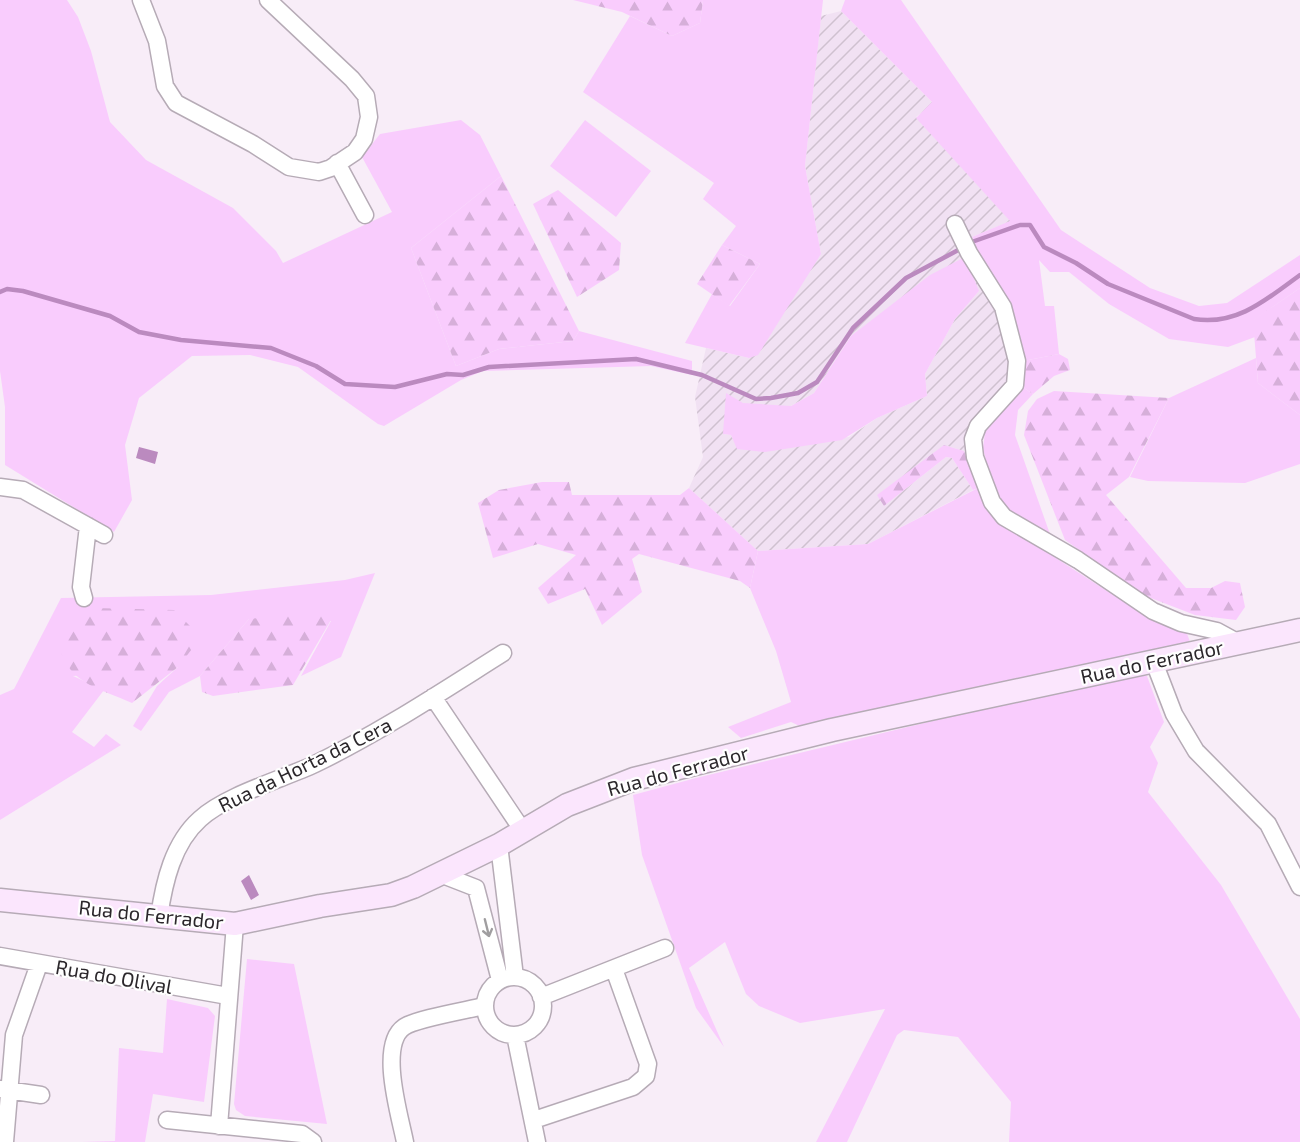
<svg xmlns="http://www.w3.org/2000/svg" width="1300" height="1142" font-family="'Exo 2',sans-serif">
  <defs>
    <pattern id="industrial-furrows" width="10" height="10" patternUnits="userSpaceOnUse" patternTransform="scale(1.5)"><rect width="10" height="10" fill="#f1e1f3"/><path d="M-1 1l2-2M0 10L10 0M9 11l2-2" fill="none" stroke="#cfc1d0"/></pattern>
    <pattern id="forest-firs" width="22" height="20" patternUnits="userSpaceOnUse" patternTransform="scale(1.5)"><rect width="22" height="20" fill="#f9ccfd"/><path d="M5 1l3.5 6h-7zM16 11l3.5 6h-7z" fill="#d6afd9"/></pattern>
  </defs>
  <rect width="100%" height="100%" fill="#f8edf8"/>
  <path fill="url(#industrial-furrows)" fill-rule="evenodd" d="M841,11l92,92 -17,14 95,104 -39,16 49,149 -36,46 -16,-12 -5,31 -20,-6 -60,61 62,-49 6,1 21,32 -105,54 -110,7 -69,-63 14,-31 -8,-60 11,-49 43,10 72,-104 -16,-88 16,-150zM979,291l-24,28 -30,55 2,22 -50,22 -28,19 -111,12 -7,-14 -8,-1 66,-27 25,-14 37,-57z"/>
  <path fill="#f9ccfd" d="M0,0h67l11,17 13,34 19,71 36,38 87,48 43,43 7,12 109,-51 -30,-55 18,-23 81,-14 19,15 21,41 -90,72 45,118 43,-17 74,-8 6,-10 113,30v14l-41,-9 -168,5 -22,9 -77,46 -6,-2 -80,-57 -48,-12 -58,1 -53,42 -14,47 7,55 -18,32 -109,-67v-58l-5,-36z
    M703,0h120l-18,166 16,88 -63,101 -9,3 -64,-15 27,-49 18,12 30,-42 -38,-19 14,-19 -33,-27 11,-16 -131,-91 47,-76 42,20 28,-13z
    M845,0h56l160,230 89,58 49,18 28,-3 73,-48v33l-46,32 1,17 -27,10 -59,-8 -60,-35 -40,-32h-19l-11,-12 6,46h9l5,48 -36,7 -51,-124 38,-16 -94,-103 16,-16 -91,-91z
    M585,120l66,51 -35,46 -66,-51z
    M965,257l14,34 -24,28 -30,55 2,22 -50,22 -35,22 -77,12 -28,-3 -6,-14 -8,-1 3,-41 17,10 48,3 23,-13 37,-57 79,-61z
    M1256,358l2,25 42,32v49l-55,19 -97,-2 -18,-4 39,-79z
    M1021,386l12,8 -15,16 -3,25 36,102 -47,-30 -14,-30 -7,-29 2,-16z
    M978,488l19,32 158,102 31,9 6,16 -384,83 -17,-8 -50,16 -13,-11 63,-25 -15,-51 -26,-63 8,-37 110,-7z
    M375,573l-34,84 -40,19 30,-55 -82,-2 -49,57 -31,16 -28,39 -8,-5 24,-40 21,-19 -105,9 31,14 -32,42 22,15 12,-13 15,11 -121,75v-125l14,-6 47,-91 150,-3 134,-15z
    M1132,673l15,3 17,46 -14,25 8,16 -10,29 73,93 79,134v123h-291l2,-40 -53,-65 -54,-7 -7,5 -50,107h-31l69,-133 -85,14 -41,-17 -13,-12 -21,-52 -36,26 35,79 -28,-39 -54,-153 -9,-60 63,-17z
    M247,959l47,5 33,160 -82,-8 -9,-6 -2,-6z
    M167,999l41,9 7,8 -11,86 -51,-8 -8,48h-63l33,-1 4,-93 44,5z"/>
  <path fill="url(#forest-firs)" d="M573,0h130l-3,23 -28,13 -50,-24z
    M501,176l78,155 -6,10 -74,8 -43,17 -45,-118z
    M558,190l63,53 -2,27 -42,27 -44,-93z
    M722,245l38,19 -31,42 -32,-22z
    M1300,288v127l-42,-32 -5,-63z
    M1059,354l9,5 2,11 -16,6 -21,18 -12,-8 2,-25z
    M1054,391l115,7 -40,79 -23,18 80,93h25l14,-7 15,2 5,24 -9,13 -41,-5 -52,-20 -78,-55 -41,-105 4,-24 9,-12z
    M944,445l20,6 14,37 -5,2 -21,-32 -6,-1 -62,49 -7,-11z
    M542,482h27l3,13h108l9,-7 69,63 -8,37 -10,-7 -101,-27 -7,5 10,33 -40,33 -17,-36 -37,15 -10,-16 38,-33 -38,-11 -45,14 -15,-55 21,-13z
    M94,608l80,2 16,16 5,19 -17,22 -46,36c-31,-14 -63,-19 -72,-55l7,-13z
    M327,610l4,10 -38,65 -80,11 -11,-4 -2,-16 49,-57z"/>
  <path fill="#bb8abf" d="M139,447l19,5 -3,12 -19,-6z
    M249,875l10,20 -8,5 -10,-19z"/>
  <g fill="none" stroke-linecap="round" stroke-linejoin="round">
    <path stroke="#bb8abf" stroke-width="4.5" d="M969,243l51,-18h10l14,22 32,16 32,21 86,35c43,7 73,-20 106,-44
      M0,292l7,-3 16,2 87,25 29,16 42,8 90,8 45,18 29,18 50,3 52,-13 16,1 26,-8 147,-8 66,16 54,24 15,-1 27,-5 19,-11 36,-54 53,-50 56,-30"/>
    <defs>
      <path id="street" d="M141,0l16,41 8,45 11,17 77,41 36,23 30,5 12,-4 24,-16 9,-13 5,-22 -3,-21 -14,-17 -84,-79
        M337,163l28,52
        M955,224l14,29 34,54 14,54 -2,24 -37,41 -5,13 2,18 17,45 12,15 74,43 75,51 28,12 36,8 22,12
        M0,487l23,3 81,45
        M84,598l-3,-11 7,-61
        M1154,662l20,52 22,37 72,73 32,63
        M433,697l90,134
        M499,845l16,132
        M440,874l36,14 24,92
        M159,917c5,-35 14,-74 41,-98 26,-24 83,-40 115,-55 66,-32 126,-72 188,-111
        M0,956l228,40
        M485 1006a29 29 0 1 1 58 0a29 29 0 1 1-58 0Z
        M541,997l124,-49
        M515,1035l22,107
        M0,1089l41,6
        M167,1120l135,14 11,8
        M534,1120l99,-33 13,-11 2,-12 -34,-95
        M219,1126l16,-202
        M5,1142l9,-107 25,-71
        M405,1142c-5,-26 -27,-97 -1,-115 11,-8 64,-17 80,-21"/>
      <path id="secondary" d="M0,900l235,24 85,-18 71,-11 22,-8 86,-42 68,-40 67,-26 198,-49 468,-100"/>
    </defs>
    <use href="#street" stroke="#b6abb6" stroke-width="19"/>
    <use href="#secondary" stroke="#b6abb6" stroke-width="25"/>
    <use href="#street" stroke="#fff" stroke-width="16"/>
    <use href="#secondary" stroke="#fbe6fd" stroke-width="22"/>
  </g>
  <defs><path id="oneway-shaft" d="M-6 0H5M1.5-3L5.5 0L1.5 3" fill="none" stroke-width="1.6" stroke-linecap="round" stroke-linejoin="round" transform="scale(1.5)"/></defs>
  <use stroke="#a09ea0" href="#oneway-shaft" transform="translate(487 928) rotate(76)"/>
  <g text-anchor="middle" stroke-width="4.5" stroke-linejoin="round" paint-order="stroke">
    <g font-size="20" fill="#2b272b" stroke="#fefefe">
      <text transform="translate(1152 662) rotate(-12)" y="7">Rua do Ferrador</text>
      <text transform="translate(305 765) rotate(-26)" y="7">Rua da Horta da Cera</text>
      <text transform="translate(678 771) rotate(-15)" y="7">Rua do Ferrador</text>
      <text transform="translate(151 915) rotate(6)" y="7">Rua do Ferrador</text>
      <text transform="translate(114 977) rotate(10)" y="7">Rua do Olival</text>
    </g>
  </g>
</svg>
